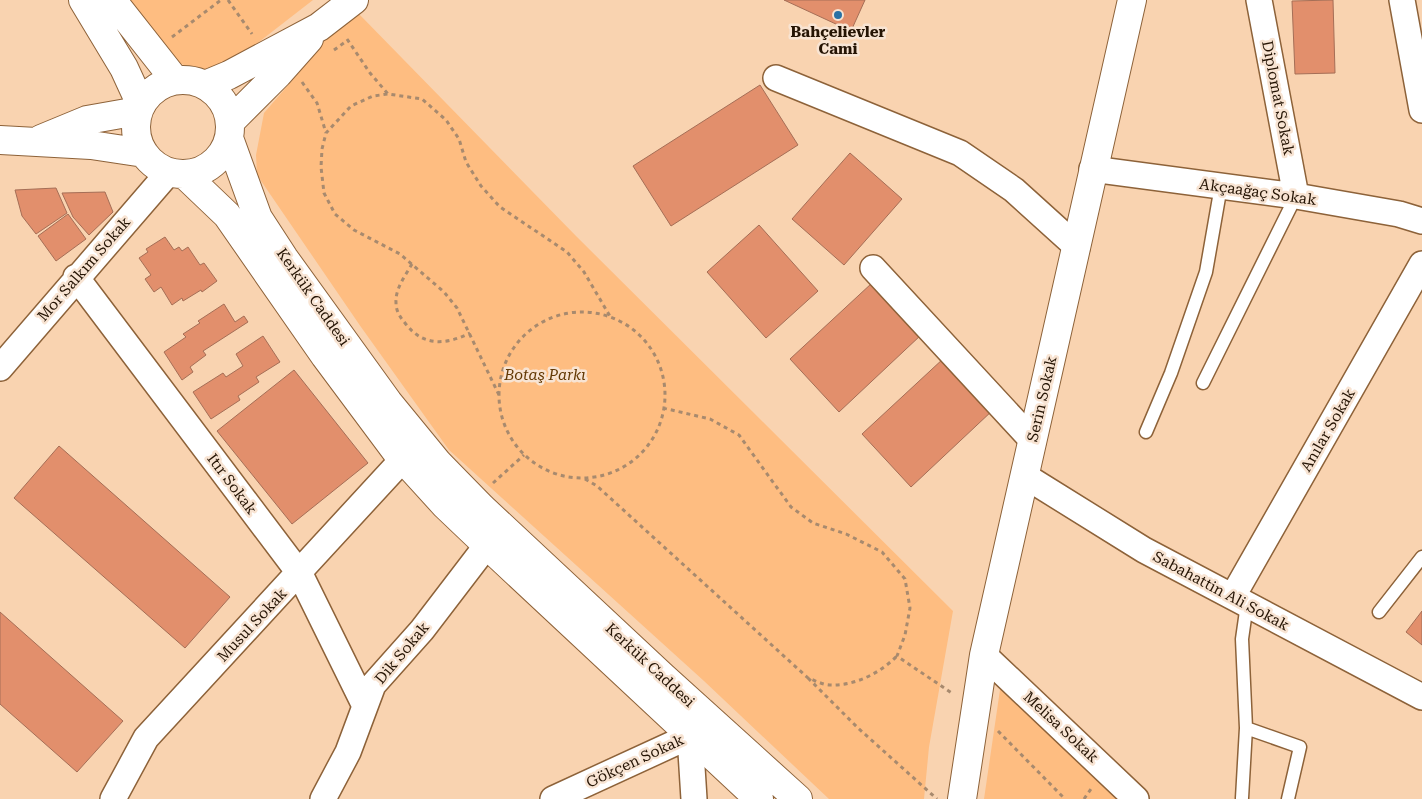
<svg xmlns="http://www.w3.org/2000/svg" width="1422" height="799" font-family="'Roboto Serif',serif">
  <rect width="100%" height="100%" fill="#f9d3b0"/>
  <path fill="#febd81" d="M122,0h191l-85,66 -23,8 -42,-18z
    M359,14l217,222 377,375 -24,136 -5,52h-95l-125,-118 -255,-231 -88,-123 -104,-152 -1,-20 8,-42 32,-37 14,-24z
    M1001,683l116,116h-133z"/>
  <path fill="#e28f6c" stroke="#a56e56" d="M784,0h81l-14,31z
    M1333,0l2,73 -40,1 -3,-73z
    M760,85l38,60 -127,81 -38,-60z
    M850,153l52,46 -58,66 -52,-46z
    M56,188l11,25 -31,21 -14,-18 -7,-26z
    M105,192l8,20 -24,23 -16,-18 -11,-24z
    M68,214l18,25 -30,22 -18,-25z
    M759,225l59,66 -52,47 -59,-66z
    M165,237l9,13 5,-3 3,4 6,-4 12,18 4,-2 13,18 -15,11 -1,-2 -18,11 -1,-3 -10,7 -11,-18 -7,5 -9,-13 6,-4 -12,-17 9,-6 -2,-3z
    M872,283l49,52 -82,77 -49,-53z
    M224,304l11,18 9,-6 4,6 -45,29 3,4 -16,12 3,5 -11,8 -18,-28 22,-15 -3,-3 17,-11 -2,-2z
    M263,336l17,26 -24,15 3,5 -21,14 2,4 -29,19 -18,-27 30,-19 3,4 17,-11 -7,-12z
    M944,358l49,52 -82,77 -49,-53z
    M294,370l74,93 -76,61 -75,-93z
    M59,446l171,151 -45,51 -171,-150z
    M1422,611v34l-16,-13z
    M0,612l123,109 -46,51 -77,-68z"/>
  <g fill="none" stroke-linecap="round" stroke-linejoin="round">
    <defs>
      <path id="lane" d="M1203,383l93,-187
        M1146,432l25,-59 35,-101 15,-86
        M1379,612l43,-55
        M1246,728l54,19 -12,52
        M1242,798l4,-70 -4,-89 5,-35"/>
      <path id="street" d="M1259,0l37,196
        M1402,0l20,110
        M776,78l184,75 54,37 63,57
        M1092,169l204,27 103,18 23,7
        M873,268l160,173
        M76,277l224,297 65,132
        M0,368l169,-196
        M1025,476l119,74 278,147
        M1233,596l189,-332
        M984,655l152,144
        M113,799l33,-61 257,-279
        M323,799l25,-47 25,-67 49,-55 65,-85
        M553,799l137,-63 4,63"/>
      <path id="secondary" d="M83,0l41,68 17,37
        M112,0l63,80
        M136 127a47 47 0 1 1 94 0a47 47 0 1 1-94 0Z
        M205,85l24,-10 90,-48 35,-27
        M230,122l48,-48 31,-35
        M229,138l29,80 26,40 104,144 50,61 44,45 180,168 136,123
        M41,139l46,-19 51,-9
        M0,140l91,5 53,8
        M184,174l43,41 98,141 70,94 50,55 42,40 272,254
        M962,799l22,-144 148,-655"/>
    </defs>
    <use href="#lane" stroke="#8d6239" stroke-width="15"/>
    <use href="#street" stroke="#8d6239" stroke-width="28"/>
    <use href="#secondary" stroke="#8d6239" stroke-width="30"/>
    <path stroke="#a88a6e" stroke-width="3" stroke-dasharray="4 4" stroke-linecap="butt" d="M228,0l24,34
      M172,37l49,-37
      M347,39l23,34 18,21
      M334,50l14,-10
      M302,82l15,21 9,30
      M412,264c-7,12 -17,25 -16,39 0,8 4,14 9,20 18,24 41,22 65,10
      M499 395a83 83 0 1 1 166 0a83 83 0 1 1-166 0Z
      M499,395l-42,-87 -13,-16 -44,-38 -46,-24 -19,-16 -11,-21 -3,-26 1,-18 4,-16 25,-27 22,-10 15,-2 34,5 24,21 13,19 7,23 15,24 19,21 67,45 17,20 27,46
      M663,408l47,11 29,16 52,72 22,16 33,11 36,18 23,27 5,29 -5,27 -8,21 56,38
      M585,479l12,7 211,192c6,2 15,7 22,7 25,1 50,-12 67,-29
      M493,483l31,-28
      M808,678l50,50 79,71
      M998,731l67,68
      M1084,799l7,-10"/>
    <use href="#lane" stroke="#fff" stroke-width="12"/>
    <use href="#street" stroke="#fff" stroke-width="25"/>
    <use href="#secondary" stroke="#fff" stroke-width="28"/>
  </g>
  <circle fill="#2971a5" stroke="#f8e4d3" stroke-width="2" cx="838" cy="15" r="5"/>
  <g text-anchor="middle" stroke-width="5" stroke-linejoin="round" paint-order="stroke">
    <g font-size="15" font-weight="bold" fill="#251404" stroke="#f8e4d3">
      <text x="838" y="37">Bahçelievler<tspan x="838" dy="17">Cami</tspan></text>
    </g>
    <g font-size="15" fill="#251404" stroke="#f8e4d3">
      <text transform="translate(1278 98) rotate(79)" y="5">Diplomat Sokak</text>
      <text transform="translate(1258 192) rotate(8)" y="5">Akçaağaç Sokak</text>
      <text transform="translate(84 269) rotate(-49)" y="5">Mor Salkım Sokak</text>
      <text transform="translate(313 297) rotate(55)" y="5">Kerkük Caddesi</text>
      <text transform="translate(1042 399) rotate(-77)" y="5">Serin Sokak</text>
      <text transform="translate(1328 430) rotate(-60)" y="5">Anılar Sokak</text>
      <text transform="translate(232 484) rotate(53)" y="5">Itır Sokak</text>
      <text transform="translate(1221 591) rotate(28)" y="5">Sabahattin Ali Sokak</text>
      <text transform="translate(252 625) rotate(-47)" y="5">Musul Sokak</text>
      <text transform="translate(402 653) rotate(-50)" y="5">Dik Sokak</text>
      <text transform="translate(650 665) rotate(43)" y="5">Kerkük Caddesi</text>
      <text transform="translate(1061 727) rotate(43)" y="5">Melisa Sokak</text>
      <text transform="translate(635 761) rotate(-25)" y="5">Gökçen Sokak</text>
    </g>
    <g font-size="15" font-style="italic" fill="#633904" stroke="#f8e4d3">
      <text x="545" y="380">Botaş Parkı</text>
    </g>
  </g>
</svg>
